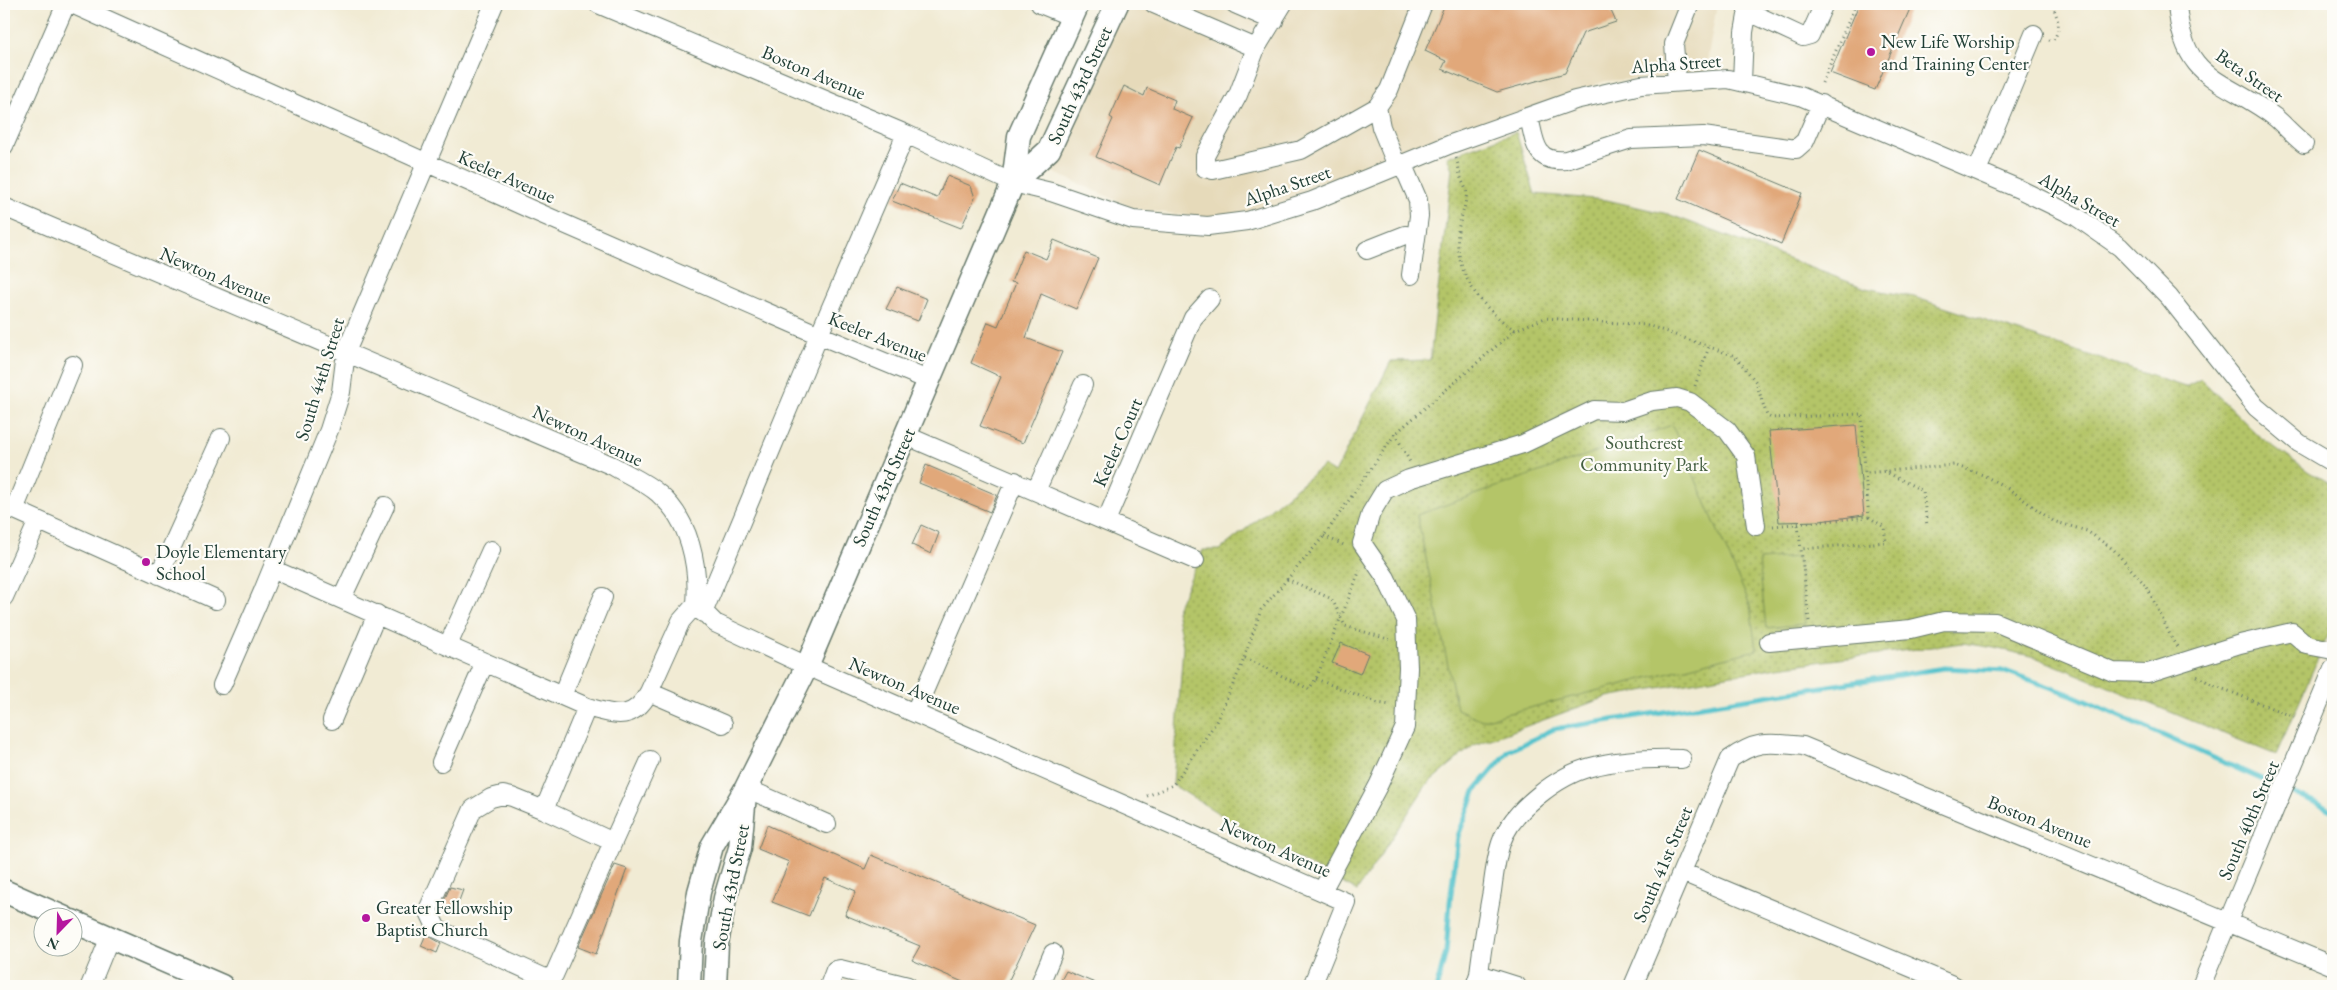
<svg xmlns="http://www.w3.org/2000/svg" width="2337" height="990" font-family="'EB Garamond',serif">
  <defs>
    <pattern id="grass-dots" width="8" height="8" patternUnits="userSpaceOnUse" patternTransform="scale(1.25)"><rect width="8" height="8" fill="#b4c568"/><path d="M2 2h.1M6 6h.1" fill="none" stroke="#92a156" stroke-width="1.8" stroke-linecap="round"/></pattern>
  </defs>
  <rect width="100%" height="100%" fill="#fdfcf7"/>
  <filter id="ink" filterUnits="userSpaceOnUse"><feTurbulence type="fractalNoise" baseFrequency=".02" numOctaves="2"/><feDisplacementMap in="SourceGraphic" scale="10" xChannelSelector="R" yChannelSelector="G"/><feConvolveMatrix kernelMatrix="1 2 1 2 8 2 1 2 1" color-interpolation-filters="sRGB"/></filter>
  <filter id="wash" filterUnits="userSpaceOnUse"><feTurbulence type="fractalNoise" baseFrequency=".0096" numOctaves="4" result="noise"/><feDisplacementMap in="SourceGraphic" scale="20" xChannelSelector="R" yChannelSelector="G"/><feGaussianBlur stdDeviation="1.12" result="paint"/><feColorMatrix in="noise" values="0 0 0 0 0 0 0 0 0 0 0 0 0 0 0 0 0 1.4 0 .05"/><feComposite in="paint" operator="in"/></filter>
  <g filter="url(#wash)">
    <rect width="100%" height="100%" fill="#f1ebd4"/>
    <path fill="#e6daba" d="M1117,4h600l-12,70 -100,7 -244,91 -88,36 -58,11 -79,-10 -90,-40z"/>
    <path fill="url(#grass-dots)" stroke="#6a814e" d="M1516,132l19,62 72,6 61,14 197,74 49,9 271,90 16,-8 58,57 50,36 24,13v139l-57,131 -241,-98 -40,-9 -32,-5 -185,24 -171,30 -133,48 -47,39 -70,107 -100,-54 -84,-52 10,-139 -7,-35 27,-61h17l103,-84 12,7 56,-112 39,-1 22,-191 -5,-12z"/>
    <path fill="#b4c568" stroke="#6a814e" d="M1672,425l78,180 6,45 -274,70 -25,-11 -40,-194z
      M1798,557l7,67 -39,4 -7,-68z"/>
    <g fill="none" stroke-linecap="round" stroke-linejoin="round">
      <path stroke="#56c3cc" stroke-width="5" d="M1437,986l9,-34 4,-50 8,-66 18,-47 33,-38 45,-22 390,-61 61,3 67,24 261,116"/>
    </g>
    <g id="blocks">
      <path fill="#e1a87a" d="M1445,4h163l8,18 -33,11 -18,40 -68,19 -55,-23 4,-8 -21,-10z
        M1859,4h53l-37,86 -45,-17z
        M1124,86l20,10 3,-8 28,12 -3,9 21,9 -14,30 -3,-1 -16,38 -64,-28 17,-38 -3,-2z
        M1699,150l103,43 -21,51 -103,-45z
        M947,176l24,10 4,12 -14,30 -69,-27 8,-18 37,15z
        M1054,240l44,18 -22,51 -35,-15 -15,44 36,14 -39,91 -43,-17 21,-49 -30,-14 17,-41 10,4 18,-43 -5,-1 13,-32 22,9z
        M897,287l30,12 -9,22 -32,-12z
        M1856,425l8,90 -44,6 -41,1 -10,-91z
        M926,465l71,30 -7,17 -71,-29z
        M921,525l18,8 -8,21 -19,-9z
        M1341,643l27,11 -8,20 -28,-11z
        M767,825l98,44 6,-14 164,70 -29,61h-34l-60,-26 8,-14 -75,-31 11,-24 -31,-13 -16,38 -37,-14 17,-40 -31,-13z
        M615,865l12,4 -31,85 -18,-7z
        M450,887l13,3 -7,19 -14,-4z
        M427,932l5,6 9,5 -4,10 -16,-7z
        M1066,971l36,15h-44z"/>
    </g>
  </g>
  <g filter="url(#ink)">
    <use href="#blocks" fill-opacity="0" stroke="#687a6c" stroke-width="1"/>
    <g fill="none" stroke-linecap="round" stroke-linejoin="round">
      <defs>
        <path id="minor" d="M72,4l458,205 289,126 109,45
          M598,4l308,130 107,49 38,9 82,28 75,6 39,-5 65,-20 139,-57 124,-44 66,-15 87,-6 72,17 219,93 58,28 43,30 49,50 87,110 43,36 34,20
          M1040,4l32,13
          M1154,4l102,44 -18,47 -33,61v12l8,2 88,-20 76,-43
          M1235,4l39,17
          M2177,4c6,79 47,74 99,114 9,8 18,18 28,26
          M1747,11l56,26 7,-2 14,-31
          M1256,48l27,-44
          M1677,82l-3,-38 16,-40
          M1742,82l2,-50 5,-28
          M1529,117c6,24 5,46 37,43l65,-21 72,-3 93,13 9,-8 16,-37
          M4,146l62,-142
          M1402,163l16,37 1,16 -8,59
          M1397,166l-16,-39 -4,-20 12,-17 34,-86
          M1977,171l57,-137
          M4,207l609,259c15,9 33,16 46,28 31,26 40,72 37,110l19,19 92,43 539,236 -34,84
          M1367,250l38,-15 11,1
          M907,436l288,124
          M1036,491l47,-106
          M4,505l212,95
          M14,510l59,-145
          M1106,521l87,-203 17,-19
          M272,569l315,138
          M159,575l62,-137
          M4,597l34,-76
          M342,598l43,-92
          M696,604l-15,17 -32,71 74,32
          M703,613l116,-278 87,-201
          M1769,642l142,-13 33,-8 51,1 118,50 35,1 92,-29 52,-12 15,13 26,5
          M448,645l43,-95
          M222,685l41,-94 66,-161 12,-38 5,-40 148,-348
          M649,692c-16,30 -34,23 -62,15l-43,103 69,32 37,-82
          M562,696l41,-99
          M915,712l100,-231
          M332,720l45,-106
          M441,762l44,-100
          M746,788l81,36
          M544,810l-32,-13 -9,-2 -12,3 -18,11 -45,101 9,19 106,48 6,1 5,-3 59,-133
          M1682,872l273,114
          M1322,891l57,-107 26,-57 3,-59 -2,-48 -20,-42 -24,-35 9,-30 14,-23 24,-11 114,-35 71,-34 29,1 29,-10 25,-3 13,4 37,28 19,26 10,70
          M1479,974c3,-28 8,-55 13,-83 2,-16 4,-33 9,-48 11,-33 58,-68 90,-76 30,-8 61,-9 91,-8
          M90,986l20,-49
          M829,986l6,-16 5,-1 68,17
          M1039,986l14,-33
          M1475,986l4,-12 38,12
          M1633,986l97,-227c28,-20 40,-16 73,-13l530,220
          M2201,986l132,-317"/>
        <path id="major" d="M1013,183l36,-33 68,-146
          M4,891l61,27
          M72,921l150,65
          M689,986l2,-45 8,-49 13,-46 34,-58 61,-122 206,-483 6,-47 59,-132
          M715,986l2,-42 8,-46 15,-50 5,-53"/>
      </defs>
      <use href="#minor" stroke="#687a6c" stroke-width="20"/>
      <use href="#major" stroke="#687a6c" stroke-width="25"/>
      <path stroke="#687a6c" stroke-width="3" stroke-dasharray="1 4" stroke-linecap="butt" d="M2049,40l3,1c11,-12 5,-24 0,-37
        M1822,83l34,-79
        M1456,158c3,8 3,16 6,23 3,7 6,9 4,17 -1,12 -7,23 -8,34 -4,42 24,77 57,98
        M1695,386l14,-39
        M1395,434l15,28
        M1884,471l39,20 4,35
        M1798,525l3,24
        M1773,526l96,-9
        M1324,536l22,10
        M1287,579l45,20 13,27 46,14
        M1809,621l-8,-72 85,-7 -2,-15 -15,-10 -4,-44
        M1245,658l64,31 7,-10 44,-109
        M2197,676l14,8 83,33
        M1316,679l62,24 13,2
        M1147,796l26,-11 42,-61 26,-57 20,-57 63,-74 71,-102 120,-104 30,-12 102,7 88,31 21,26 11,34 4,2 91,-4 3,59 89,-8 29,10 26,14 44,32 34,10 27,19 33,37 26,54 5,7"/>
      <use href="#minor" stroke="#fff" stroke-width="18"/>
      <use href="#major" stroke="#fff" stroke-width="22"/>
    </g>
  </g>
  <g fill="#b5179e" stroke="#fdfcf7" stroke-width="2">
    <circle cx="1871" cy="52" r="5"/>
    <circle cx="146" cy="562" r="5"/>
    <circle cx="366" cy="918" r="5"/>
  </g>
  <g text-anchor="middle" stroke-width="4.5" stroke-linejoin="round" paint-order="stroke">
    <g font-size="19" fill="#1f3d34" stroke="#fdfcf7" text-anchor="start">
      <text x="1881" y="48">New Life Worship<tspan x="1881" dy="22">and Training Center</tspan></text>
      <text x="156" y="558">Doyle Elementary<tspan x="156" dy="22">School</tspan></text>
      <text x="376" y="914">Greater Fellowship<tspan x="376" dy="22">Baptist Church</tspan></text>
    </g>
    <g font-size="19" fill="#1f3d34" stroke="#fdfcf7">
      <text transform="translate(1676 63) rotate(-4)" y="7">Alpha Street</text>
      <text transform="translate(814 72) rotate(23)" y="7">Boston Avenue</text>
      <text transform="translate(2250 75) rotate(35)" y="7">Beta Street</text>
      <text transform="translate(1079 85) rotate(-65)" y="7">South 43rd Street</text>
      <text transform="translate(507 176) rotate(24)" y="7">Keeler Avenue</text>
      <text transform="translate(1287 185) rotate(-19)" y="7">Alpha Street</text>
      <text transform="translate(2080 199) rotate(30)" y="7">Alpha Street</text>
      <text transform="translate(216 275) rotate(23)" y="7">Newton Avenue</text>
      <text transform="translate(878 336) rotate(22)" y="7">Keeler Avenue</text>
      <text transform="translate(319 379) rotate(-73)" y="7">South 44th Street</text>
      <text transform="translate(588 435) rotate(25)" y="7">Newton Avenue</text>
      <text transform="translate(1117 442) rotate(-66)" y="7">Keeler Court</text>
      <text transform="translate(883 487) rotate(-66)" y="7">South 43rd Street</text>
      <text transform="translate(905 685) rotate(23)" y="7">Newton Avenue</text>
      <text transform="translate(2248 820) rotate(-67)" y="7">South 40th Street</text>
      <text transform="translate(2040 821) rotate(22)" y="7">Boston Avenue</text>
      <text transform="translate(1276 847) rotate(24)" y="7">Newton Avenue</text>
      <text transform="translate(1662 864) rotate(-67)" y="7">South 41st Street</text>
      <text transform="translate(730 887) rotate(-79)" y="7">South 43rd Street</text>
    </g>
    <g font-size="19" fill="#445f41" stroke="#fdfcf7">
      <text x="1644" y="449">Southcrest<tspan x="1644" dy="22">Community Park</tspan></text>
    </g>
  </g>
  <rect width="2337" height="990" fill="none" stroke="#fdfcf7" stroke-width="20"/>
  <g transform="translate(58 932) rotate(203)"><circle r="24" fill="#fdfcf7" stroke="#a4b0a9"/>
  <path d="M0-4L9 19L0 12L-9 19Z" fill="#b5179e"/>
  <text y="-8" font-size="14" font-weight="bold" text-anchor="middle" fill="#1f3d34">N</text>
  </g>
</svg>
